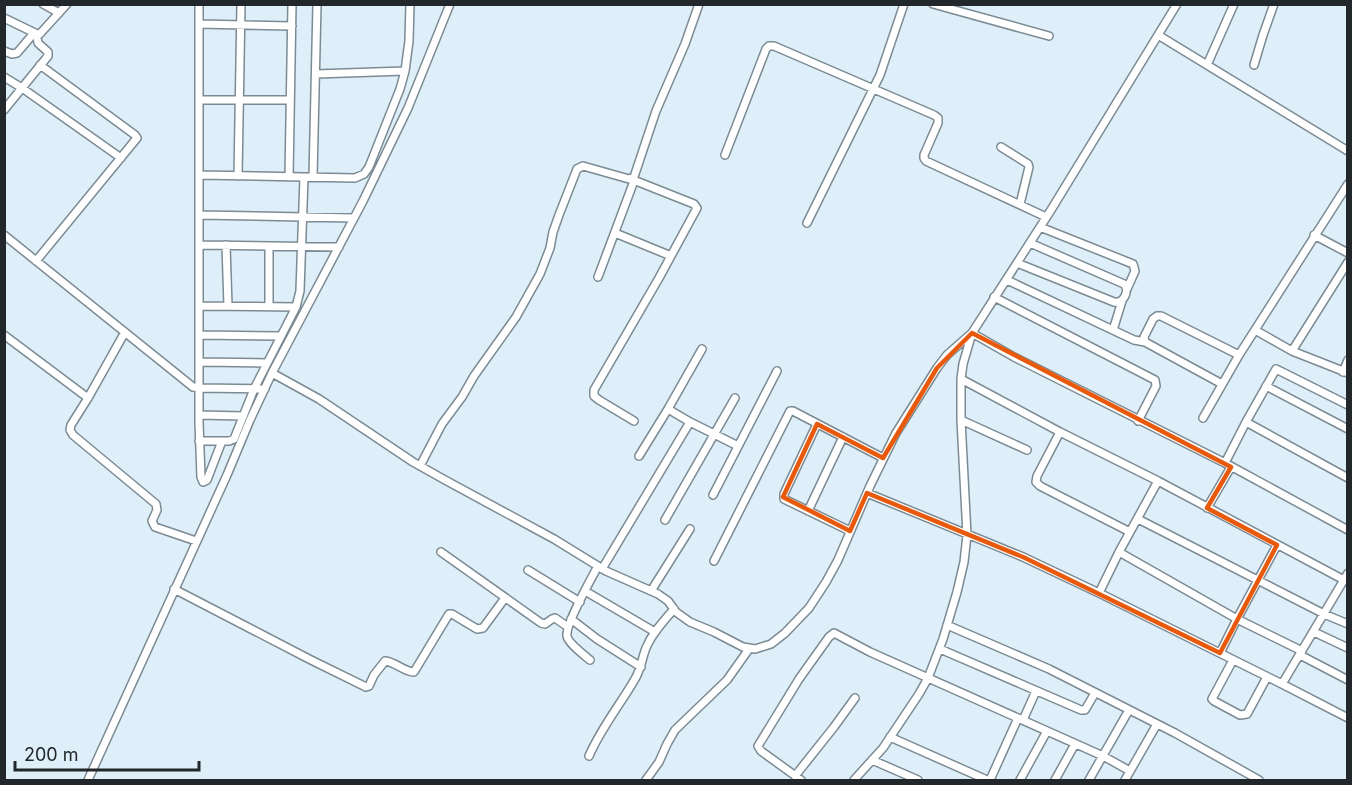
<svg xmlns="http://www.w3.org/2000/svg" width="1352" height="785" font-family="Inter,sans-serif">
  <rect width="100%" height="100%" fill="#dfeff9"/>
  <g fill="none" stroke-linecap="round" stroke-linejoin="round">
    <defs>
      <path id="minor" d="M43,4l16,9
        M199,4v418l2,55 2,5 4,-2 15,-39
        M933,4l116,32
        M4,18l33,16
        M199,24l93,2
        M1158,35l190,116
        M4,51l8,3 5,-1 17,-20
        M1207,65l27,-61
        M1254,65l9,-30 11,-31
        M316,74l89,-3
        M4,77l18,11 99,70
        M200,100h90
        M4,110l44,-54v-4l-10,-9 -1,-6 30,-33
        M1001,147l27,17 1,3 -9,37
        M725,155l41,-106 3,-3h5l160,69 4,3v5l-14,32v3l2,3 120,56
        M200,175l155,3 9,-4 5,-7 31,-78 5,-18 4,-30 1,-37
        M238,176l3,-172
        M289,177l3,-173
        M313,177l4,-173
        M631,179l63,25 3,4 -38,70 -65,112v6l5,4 35,21
        M200,215l154,3
        M807,223l73,-148 24,-71
        M1040,227l93,37 2,7 -8,18
        M615,233l56,23
        M4,235l189,152 7,1 65,1
        M1314,235l34,18
        M200,245l139,2
        M226,245l2,61
        M36,261l101,-123 -2,-3 -95,-70
        M1017,263l97,39c10,2 16,-12 10,-18l-94,-41
        M598,277l36,-96
        M1007,280l127,60 11,2
        M994,297l161,83 1,6 -18,35
        M200,306l96,1
        M269,306v-60
        M1113,330l9,-29
        M1255,330l37,21 56,22
        M125,332l-37,66 -17,27 -1,5 3,5 83,69 1,6 -5,11 3,6 41,14
        M4,335l84,63
        M200,335l81,1
        M1292,351l56,-89
        M200,362l67,1
        M1343,372l5,-12
        M272,373l47,26 94,63 32,18 109,59 52,32 52,23 10,7 8,11 14,10 24,10 29,15 12,2 16,-5 14,-11 24,-25 17,-26 12,-22 32,-74 26,-53 41,-65 10,-13 25,-22 42,24 211,106 123,67
        M961,379l99,53 98,49 186,99
        M1222,384l-77,-42 -1,-5 9,-18 4,-3h4l78,39
        M1266,386l82,43
        M668,409l22,13 48,24
        M199,415l44,1
        M1203,418l36,-63 109,-171
        M961,420l66,30
        M1246,422l102,56
        M817,424l-33,70v5l66,32
        M1060,432l-23,44 -1,6 4,4 90,46
        M199,441h30l5,-2 20,-50 42,-82 4,-16 4,-114
        M639,456l29,-47 34,-60
        M1225,463l21,-41 30,-53 72,36
        M420,466l22,-42 20,-27 12,-21 42,-59 24,-43 10,-26 3,-16 6,-17 18,-46 6,-3 46,13 5,-2 22,-66 29,-67 14,-40
        M867,493l156,64 76,36 183,91 66,34
        M713,495l64,-124
        M1207,508l24,-41
        M808,511l35,-74
        M1138,519l186,95 24,10
        M665,520l70,-122
        M441,552l100,71 4,1 7,-5 3,-1 13,9
        M1119,552l118,67 65,32
        M714,561l76,-150h3l90,47
        M602,569l88,-147
        M528,570l52,32
        M174,589l137,71 55,27 3,-1 5,-11 11,-14c11,1 19,11 29,11l35,-58h3l25,15 6,-1 22,-30
        M585,591l70,41
        M651,591l39,-62
        M1099,593l20,-41 39,-71
        M571,619l26,20 44,28
        M947,625l102,44 126,64 84,47
        M1314,632l34,16
        M940,649l141,61h4l10,-17
        M1220,653l17,-34 40,-74
        M1300,655l48,25
        M590,660c-6,-5 -22,-17 -23,-24 -2,-11 24,-57 31,-70
        M1233,660l-21,39 2,2 26,14 7,-1 20,-37
        M1282,684l66,-111
        M1023,720l13,-29
        M890,737l97,43
        M589,756c12,-28 31,-51 46,-77 6,-10 7,-21 11,-31 6,-15 18,-27 28,-39
        M872,760l46,20
        M795,776l39,-49 21,-29
        M88,780l139,-305 23,-55 22,-47 91,-172 45,-93 42,-104
        M646,780l13,-18 8,-18 8,-14 52,-50 22,-31
        M801,780l-40,-29 -3,-5 41,-67 30,-42 5,-4 36,19 233,104 27,15
        M854,780l29,-32 36,-54 9,-16 15,-39 14,-47 7,-30 3,-27 -6,-115v-41l2,-15 9,-31 79,-123 126,-206
        M990,780l28,-62
        M1020,780l27,-49
        M1055,780l20,-36
        M1089,780l40,-70
        M1125,780l32,-56"/>
    </defs>
    <use href="#minor" stroke="#7c8a93" stroke-width="10"/>
    <use href="#minor" stroke="#fff" stroke-width="7"/>
  </g>
  <path fill="none" stroke="#e8590c" stroke-width="4.5" stroke-linejoin="round" d="M972,333l259,134 -24,41 70,37 -57,108 -197,-96 -156,-64 -17,38 -67,-34 34,-73 66,34 54,-90z"/>
  <rect width="1352" height="785" fill="none" stroke="#21272b" stroke-width="12"/>
  <path d="M15 761v9h184v-9" fill="none" stroke="#21272b" stroke-width="3"/>
  <text x="24" y="761" font-size="18" fill="#21272b" stroke="#dfeff9" stroke-width="4.5" paint-order="stroke">200 m</text>
</svg>
